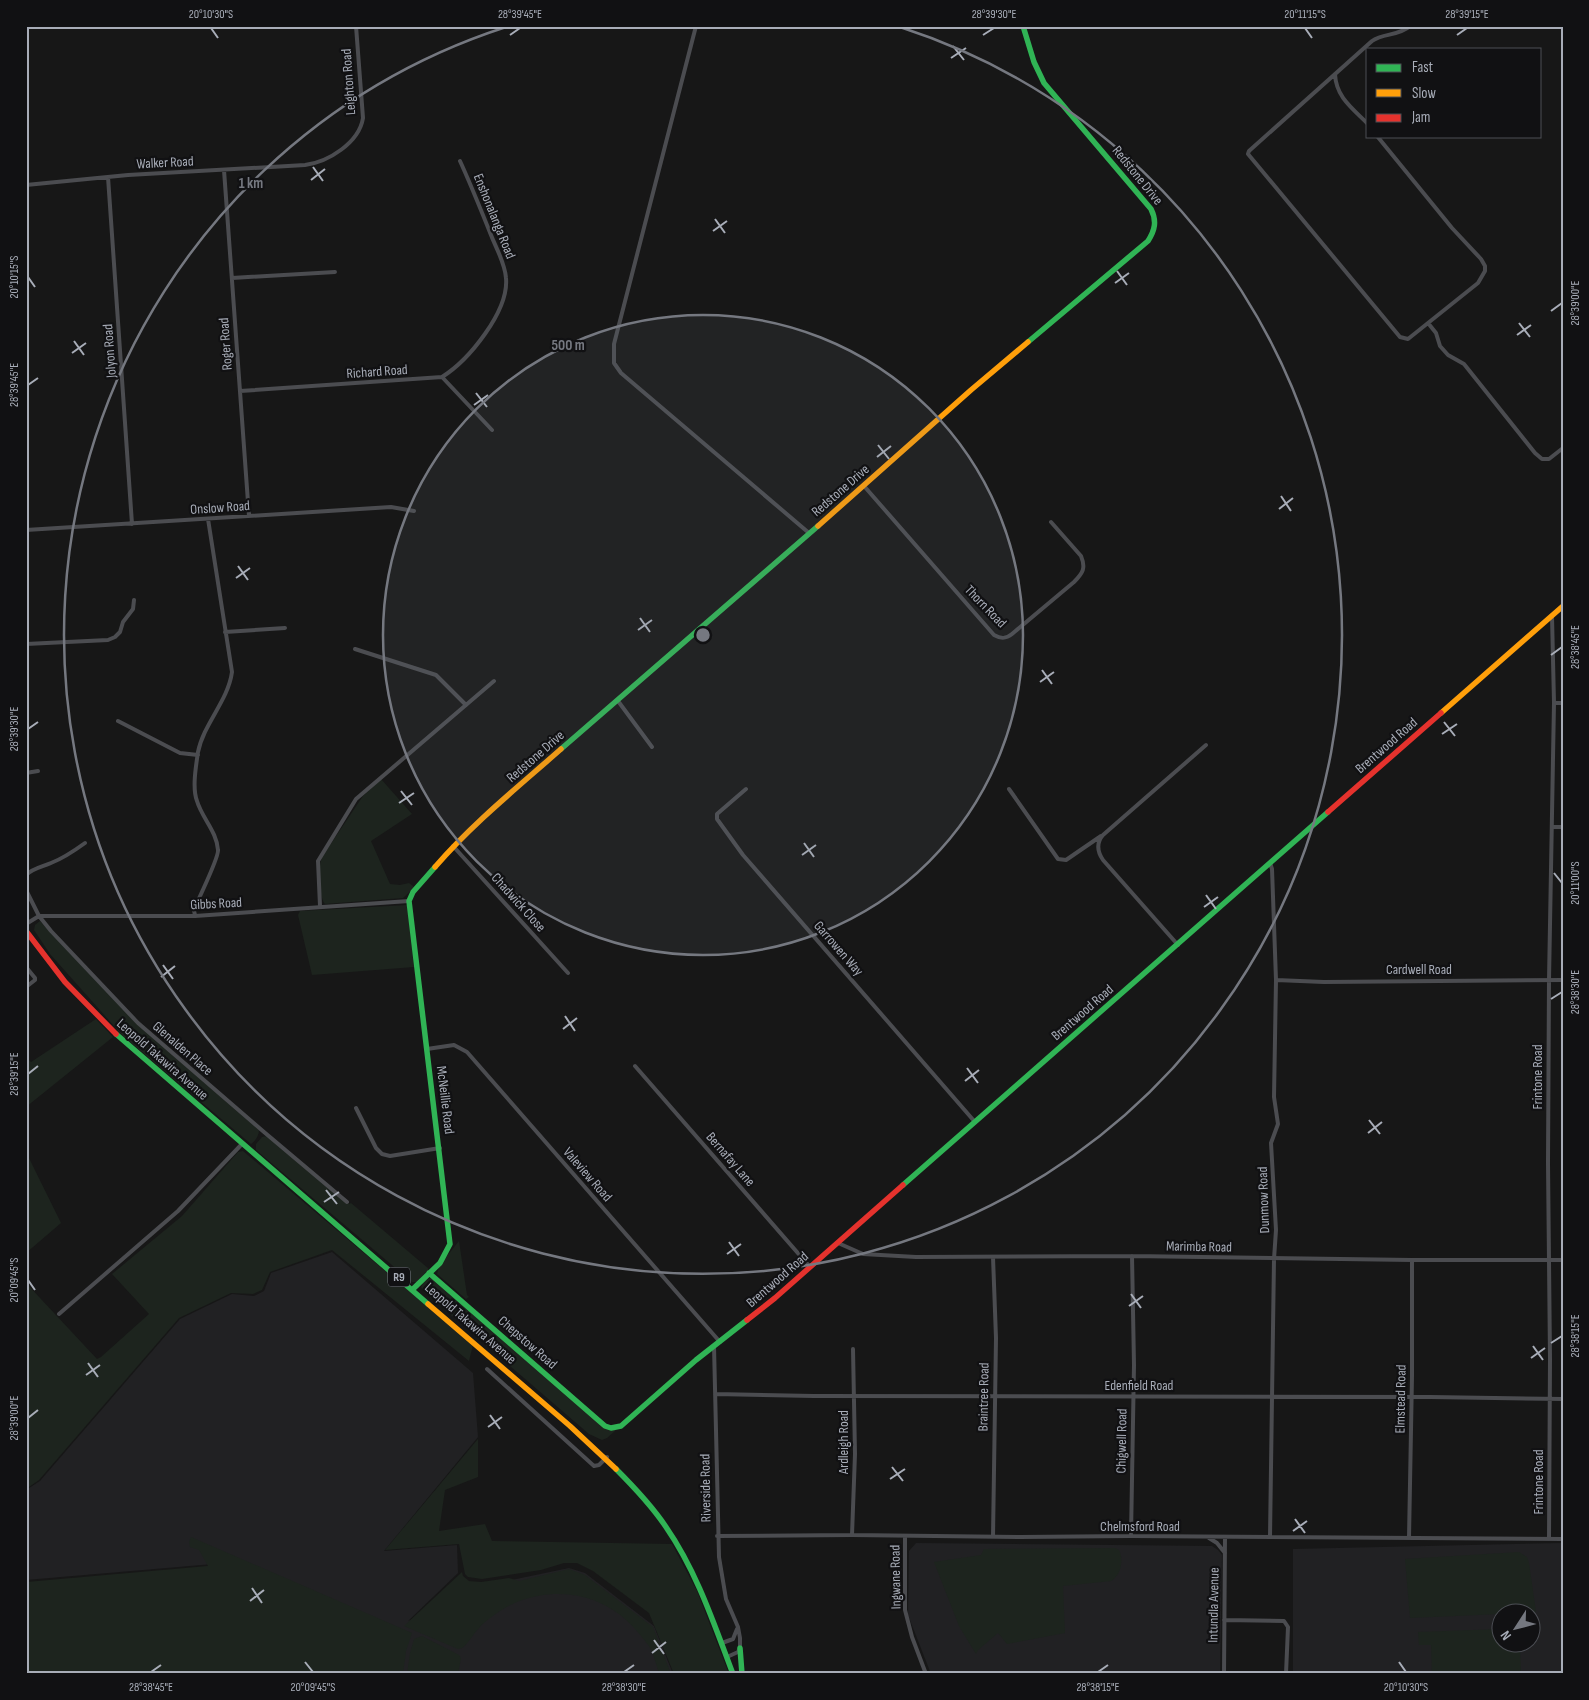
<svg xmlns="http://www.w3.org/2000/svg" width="1589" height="1700" font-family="'Sofia Sans Condensed',sans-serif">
  <rect width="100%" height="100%" fill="#171717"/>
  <path fill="#212123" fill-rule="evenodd" d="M332,1252l141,121 5,64 -94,114 73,-6 1,28 -50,48 85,-37 76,-16 16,5 69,53 19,48h-375l-85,-110 -187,16v-90l14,-9 140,-162 52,-25 22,2 10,-5 7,-18z
    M916,1543l296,3 6,4 4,5 -2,119h-289l-23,-59 1,-64z
    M1563,1543v131h-270v-125zM1502,1612h30v30h-30z"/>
  <path fill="#1d241e" d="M381,779l31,35 -41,27 19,43 10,1 9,-2 4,3 1,2 -11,10 -78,6c-7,-9 -7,-36 -3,-47l41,-61z
    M407,905l7,62 -102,8 -14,-60 2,-4z
    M40,921l97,103 122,106c0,6 -4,11 -8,14l-128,-108 -73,-82 -16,-24 1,-5z
    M96,1019l17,18 -87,70v-50l5,5z
    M267,1136l82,68 2,-1 78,66 -12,13h-5l-156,-132v-6l6,-7z
    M243,1151l230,194 -4,16 -137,-111 -62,22 -8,18 -9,4 -22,-1 -52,25 -140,162 -13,9v-206l71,76 4,-2 48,-43 -37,-40 70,-58 56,-64z
    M26,1152l35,71 -35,30z
    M459,1241l8,54 2,2 -3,2 -29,-25 2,-8z
    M430,1278l4,1 171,149 11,2 -9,8 -5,2 -13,-6 -165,-142 -3,-5 3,-6z
    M478,1439v38l-33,13 -6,41 46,-7 7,17 180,3 25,47 32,83h-55l-25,-61 -56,-42 -16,-8h-13l-23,7 -59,9 -14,-2 -3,-3 -6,-30 -74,6z
    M191,1537l221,96 -6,18 -3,23h-377v-92l182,-16 -9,-16 -9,-3 -1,-5z
    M1115,1548l4,2c5,10 2,25 -8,31l-48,5 2,47 -58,11 -9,-11 -20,17 -2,4 -17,-28 -25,-64 47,-7 3,-6z
    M1519,1552l8,5 2,6 7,49h-34l-1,2 -91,4 -5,-59z
    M569,1569l16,6 68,52 18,47h-12c-2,-7 -4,-15 -7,-22 -2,-6 -7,-11 -11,-16 -30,-39 -77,-52 -124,-34 -12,5 -29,16 -38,26 -6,6 -10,15 -17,20l-4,1 -54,-23 58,-54 1,4 6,5 12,1 28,-4 10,3z
    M1501,1629l1,13 18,1 1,31h-89l-1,-29h-12l-1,-13z
    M422,1636l37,19 2,3 -3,16h-51l3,-21 4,-14z"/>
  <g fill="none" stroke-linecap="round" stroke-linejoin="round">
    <path stroke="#4b4c50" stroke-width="4" d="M696,26l-82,318v19l7,10 188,160
      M1335,74c1,23 17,34 33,50
      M1377,136l75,92 29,31 4,7v5l-7,12 -70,56 -8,-2 -152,-183 1,-3 123,-110c11,-8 27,-5 38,-15
      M224,170l25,346
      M108,177l24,347
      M26,185l102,-10 177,-10c23,-3 54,-22 58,-47l-7,-92
      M232,278l103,-6
      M1428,323l8,10 4,13 8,9 16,9 71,89 7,6h7l14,-11
      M442,377c27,-17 67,-66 64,-99 -1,-15 -10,-30 -15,-43 -10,-25 -20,-50 -31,-74
      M240,391l202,-14 50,53
      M864,486l130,149c7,4 12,4 18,-1l62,-52c9,-9 12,-14 7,-26l-30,-34
      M26,530l365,-23 23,4
      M225,632l60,-4
      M26,644l82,-4 7,-3 5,-5 3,-10 10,-13 1,-9
      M355,649l81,26 30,30
      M618,701l34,46
      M1554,703h9
      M118,721l62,32 18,2
      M26,773l12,-2
      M746,789l-29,25v5l26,36 232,267
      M1009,789l49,70 8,1 35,-24
      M1552,827h11
      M453,846l115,127
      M1270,863l2,6 4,111 -2,117 4,27 -7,19 5,87 -2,29 -4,278
      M26,875c7,-7 16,-8 25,-12 13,-5 23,-12 34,-20
      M26,890l13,26 12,15 87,92 126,109 83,70
      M320,906l-2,-45 38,-62 138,-118
      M195,916l-1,-6c4,-11 25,-52 24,-60 -1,-18 -16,-32 -21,-49 -5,-13 -1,-35 1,-49 6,-29 30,-51 34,-80l-24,-153
      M26,924l13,-8h156l214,-15
      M1178,945l-75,-85c-6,-9 -7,-17 0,-25l103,-90
      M26,967l9,11v2l-9,7
      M1276,980l48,2 239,-2
      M427,1049l27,-4 13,7 253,290
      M635,1066l175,201
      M356,1108l20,40 6,6 8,2 50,-8
      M838,1243l25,11 53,3 216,-1 280,4h151
      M993,1257l3,81 -3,199
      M59,1314l119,-103 63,-66
      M714,1346l5,211 7,42 12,28 2,11v10l-2,4 -11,5
      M487,1369l107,97 5,-1 8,-8
      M715,1394l99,2 617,1 132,2
      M852,1535l3,-81 -2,-105
      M717,1536l135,-1 168,2 111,-1 432,3
      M905,1536v74l7,27 14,37
      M1131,1536l3,-171 -2,-109
      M1209,1538l8,5 8,10
      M1409,1538l3,-162v-116
      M1549,1539l1,-180 -2,-196 1,-183 5,-277 -2,-87
      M1224,1620l60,1 4,6 -2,47
      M722,1643l11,-4 4,-10
      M1224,1674l1,-137"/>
    <path stroke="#30b455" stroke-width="5.5" d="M1023,26l11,36 10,21 107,126c6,12 4,21 -3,32l-120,101
      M561,749l257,-223
      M116,1034l312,270
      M903,1185l425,-373
      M429,1273l176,153 6,2 10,-2 75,-66 51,-40
      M413,1289l27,-26 10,-19 -41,-343 4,-9 22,-25
      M616,1469c18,18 36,37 50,58 31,45 48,97 67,147
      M740,1648l2,26"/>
    <path stroke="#ff9f0a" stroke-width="5.5" d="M818,526l153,-136 57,-48
      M1441,713l122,-107
      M435,867c38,-44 83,-80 126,-118
      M428,1304l142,122 46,43"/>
    <path stroke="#e5322d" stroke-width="5.5" d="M1328,812l113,-99
      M26,931l39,51 51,52
      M747,1320l28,-22 128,-113"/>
  </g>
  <path fill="none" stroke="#a8adb8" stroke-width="2" d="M211,28l7,10M1305,28l7,10M510,35l10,-7M983,35l11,-7M1457,35l10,-7M953,46l11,14M951,58l15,-10M313,167l10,14M311,180l14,-11M715,219l10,14M713,231l14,-10M1117,271l10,14M28,277l7,10M1115,283l14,-10M1551,311l11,-8M1519,323l11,14M1517,335l14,-10M74,341l10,14M72,353l14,-10M28,385l10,-7M476,393l11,14M474,405l14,-10M878,445l11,14M877,457l14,-11M1281,496l10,15M1279,509l14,-11M238,566l10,14M236,578l14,-10M640,618l10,14M638,630l14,-10M1551,655l11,-8M1042,670l10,14M1040,682l14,-10M1444,722l11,14M28,729l10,-7M1442,734l15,-10M401,791l11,14M399,803l15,-10M804,843l10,14M802,855l14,-10M1554,873l8,10M1206,895l10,14M1204,907l14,-10M163,965l10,14M161,977l14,-11M1551,999l11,-7M565,1016l10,15M563,1029l14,-11M967,1068l11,15M28,1074l10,-8M965,1081l14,-11M1369,1120l11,14M1368,1133l14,-11M326,1190l11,14M324,1202l15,-10M729,1242l10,14M727,1254l14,-10M28,1280l7,10M1131,1294l10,14M1129,1306l14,-10M1551,1343l11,-7M1533,1346l10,14M1531,1358l14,-10M88,1363l10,14M86,1375l14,-10M490,1415l10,14M28,1418l10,-8M488,1427l14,-10M892,1467l11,14M890,1479l15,-10M1295,1519l10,14M1293,1531l14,-10M252,1588l10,15M250,1601l14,-11M654,1640l10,14M652,1653l14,-11M305,1662l8,10M1399,1662l7,10M151,1672l10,-7M624,1672l10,-7M1098,1672l10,-7"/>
  <circle cx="703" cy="635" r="320" fill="#757880" fill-opacity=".12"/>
  <g fill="none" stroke="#757880" stroke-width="2.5">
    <circle cx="703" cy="635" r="320"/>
    <path d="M900 27A639 639 0 1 1 506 27"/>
  </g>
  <g text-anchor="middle" stroke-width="4.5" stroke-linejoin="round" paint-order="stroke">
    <rect fill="#111113" stroke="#7b7e86" stroke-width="1" x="388" y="1267.5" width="22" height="19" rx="4"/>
    <g font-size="12" font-weight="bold" fill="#a8adb8">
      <text x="399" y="1281">R9</text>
    </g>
    <g font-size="14" fill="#a8adb8" stroke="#111113">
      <text transform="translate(348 82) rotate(-94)" y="5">Leighton Road</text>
      <text transform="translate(165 162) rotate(-3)" y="5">Walker Road</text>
      <text transform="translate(1138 175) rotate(51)" y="5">Redstone Drive</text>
      <text transform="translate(495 216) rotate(68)" y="5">Enshonalanga Road</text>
      <text transform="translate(225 344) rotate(-94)" y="5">Roger Road</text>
      <text transform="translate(109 351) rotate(-94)" y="5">Jolyon Road</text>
      <text transform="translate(377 371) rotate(-4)" y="5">Richard Road</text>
      <text transform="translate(840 490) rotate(-41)" y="5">Redstone Drive</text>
      <text transform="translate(220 507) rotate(-4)" y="5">Onslow Road</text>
      <text transform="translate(986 606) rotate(46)" y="5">Thorn Road</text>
      <text transform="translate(1386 745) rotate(-41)" y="5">Brentwood Road</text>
      <text transform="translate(535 756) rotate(-41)" y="5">Redstone Drive</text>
      <text transform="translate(519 902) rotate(48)" y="5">Chadwick Close</text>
      <text transform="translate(216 903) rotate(-3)" y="5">Gibbs Road</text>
      <text transform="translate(839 948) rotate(49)" y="5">Garrowen Way</text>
      <text x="1419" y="974">Cardwell Road</text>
      <text transform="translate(1082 1012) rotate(-41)" y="5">Brentwood Road</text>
      <text transform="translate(183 1048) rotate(41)" y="5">Glenalden Place</text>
      <text transform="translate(163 1059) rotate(41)" y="5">Leopold Takawira Avenue</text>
      <text transform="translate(1537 1077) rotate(-90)" y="5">Frintone Road</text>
      <text transform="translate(446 1100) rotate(83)" y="5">McNeillie Road</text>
      <text transform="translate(731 1159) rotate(49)" y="5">Bernafay Lane</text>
      <text transform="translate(588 1174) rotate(49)" y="5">Valeview Road</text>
      <text transform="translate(1263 1200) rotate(-92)" y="5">Dunmow Road</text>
      <text transform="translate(1199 1246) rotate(1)" y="5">Marimba Road</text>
      <text transform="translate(777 1279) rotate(-41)" y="5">Brentwood Road</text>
      <text transform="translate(471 1323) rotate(41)" y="5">Leopold Takawira Avenue</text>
      <text transform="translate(528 1342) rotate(41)" y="5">Chepstow Road</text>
      <text x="1139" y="1390">Edenfield Road</text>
      <text transform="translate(983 1397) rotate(-89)" y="5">Braintree Road</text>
      <text transform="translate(1400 1399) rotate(-89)" y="5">Elmstead Road</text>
      <text transform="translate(1121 1441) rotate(-89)" y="5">Chigwell Road</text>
      <text transform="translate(843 1442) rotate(-90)" y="5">Ardleigh Road</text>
      <text transform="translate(1538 1482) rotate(-90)" y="5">Frintone Road</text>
      <text transform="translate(705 1488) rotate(-91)" y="5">Riverside Road</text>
      <text x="1140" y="1531">Chelmsford Road</text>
      <text transform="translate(895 1577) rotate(-91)" y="5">Ingwane Road</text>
      <text transform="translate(1213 1605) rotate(-89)" y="5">Intundla Avenue</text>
    </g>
  </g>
  <circle cx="703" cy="635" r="8" fill="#757880" stroke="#111113" stroke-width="2.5"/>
  <g font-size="15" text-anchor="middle" font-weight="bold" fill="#757880" stroke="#111113" stroke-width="4.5" stroke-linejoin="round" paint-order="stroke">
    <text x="251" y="188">1 km</text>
    <text x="568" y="350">500 m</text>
  </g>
  <rect width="1589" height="1700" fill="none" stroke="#111113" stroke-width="55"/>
  <rect x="1366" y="48" width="175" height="90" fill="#111113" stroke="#4d4f55"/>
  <rect x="1376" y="64" width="25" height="8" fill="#30b455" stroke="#4d4f55"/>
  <text x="1412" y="72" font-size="15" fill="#a8adb8">Fast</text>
  <rect x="1376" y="89" width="25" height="8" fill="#ff9f0a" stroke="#4d4f55"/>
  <text x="1412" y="98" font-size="15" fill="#a8adb8">Slow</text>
  <rect x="1376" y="114" width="25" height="8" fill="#e5322d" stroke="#4d4f55"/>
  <text x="1412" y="122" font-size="15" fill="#a8adb8">Jam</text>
  <g transform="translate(1516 1628) rotate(234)"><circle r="24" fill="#111113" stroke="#4d4f55"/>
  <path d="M0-4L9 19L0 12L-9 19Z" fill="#757880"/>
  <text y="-8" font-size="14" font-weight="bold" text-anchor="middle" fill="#a8adb8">N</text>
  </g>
  <rect x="28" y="28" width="1534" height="1644" fill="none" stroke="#a8adb8" stroke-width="2"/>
  <g font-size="12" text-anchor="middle" fill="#a8adb8">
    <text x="211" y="18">20°10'30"S</text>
    <text x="520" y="18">28°39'45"E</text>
    <text x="994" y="18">28°39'30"E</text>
    <text x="1305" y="18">20°11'15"S</text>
    <text x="1467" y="18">28°39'15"E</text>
    <text transform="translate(14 277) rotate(-90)" y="4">20°10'15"S</text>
    <text transform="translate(1575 303) rotate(-90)" y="4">28°39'00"E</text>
    <text transform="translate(14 385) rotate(-90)" y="4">28°39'45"E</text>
    <text transform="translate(1575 647) rotate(-90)" y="4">28°38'45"E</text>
    <text transform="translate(14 729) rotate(-90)" y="4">28°39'30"E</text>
    <text transform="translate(1575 883) rotate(-90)" y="4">20°11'00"S</text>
    <text transform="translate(1575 992) rotate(-90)" y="4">28°38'30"E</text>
    <text transform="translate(14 1074) rotate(-90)" y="4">28°39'15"E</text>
    <text transform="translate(14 1280) rotate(-90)" y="4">20°09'45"S</text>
    <text transform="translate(1575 1336) rotate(-90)" y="4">28°38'15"E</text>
    <text transform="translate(14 1418) rotate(-90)" y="4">28°39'00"E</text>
    <text x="151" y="1691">28°38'45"E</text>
    <text x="313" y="1691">20°09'45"S</text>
    <text x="624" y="1691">28°38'30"E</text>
    <text x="1098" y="1691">28°38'15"E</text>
    <text x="1406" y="1691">20°10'30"S</text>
  </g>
</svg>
